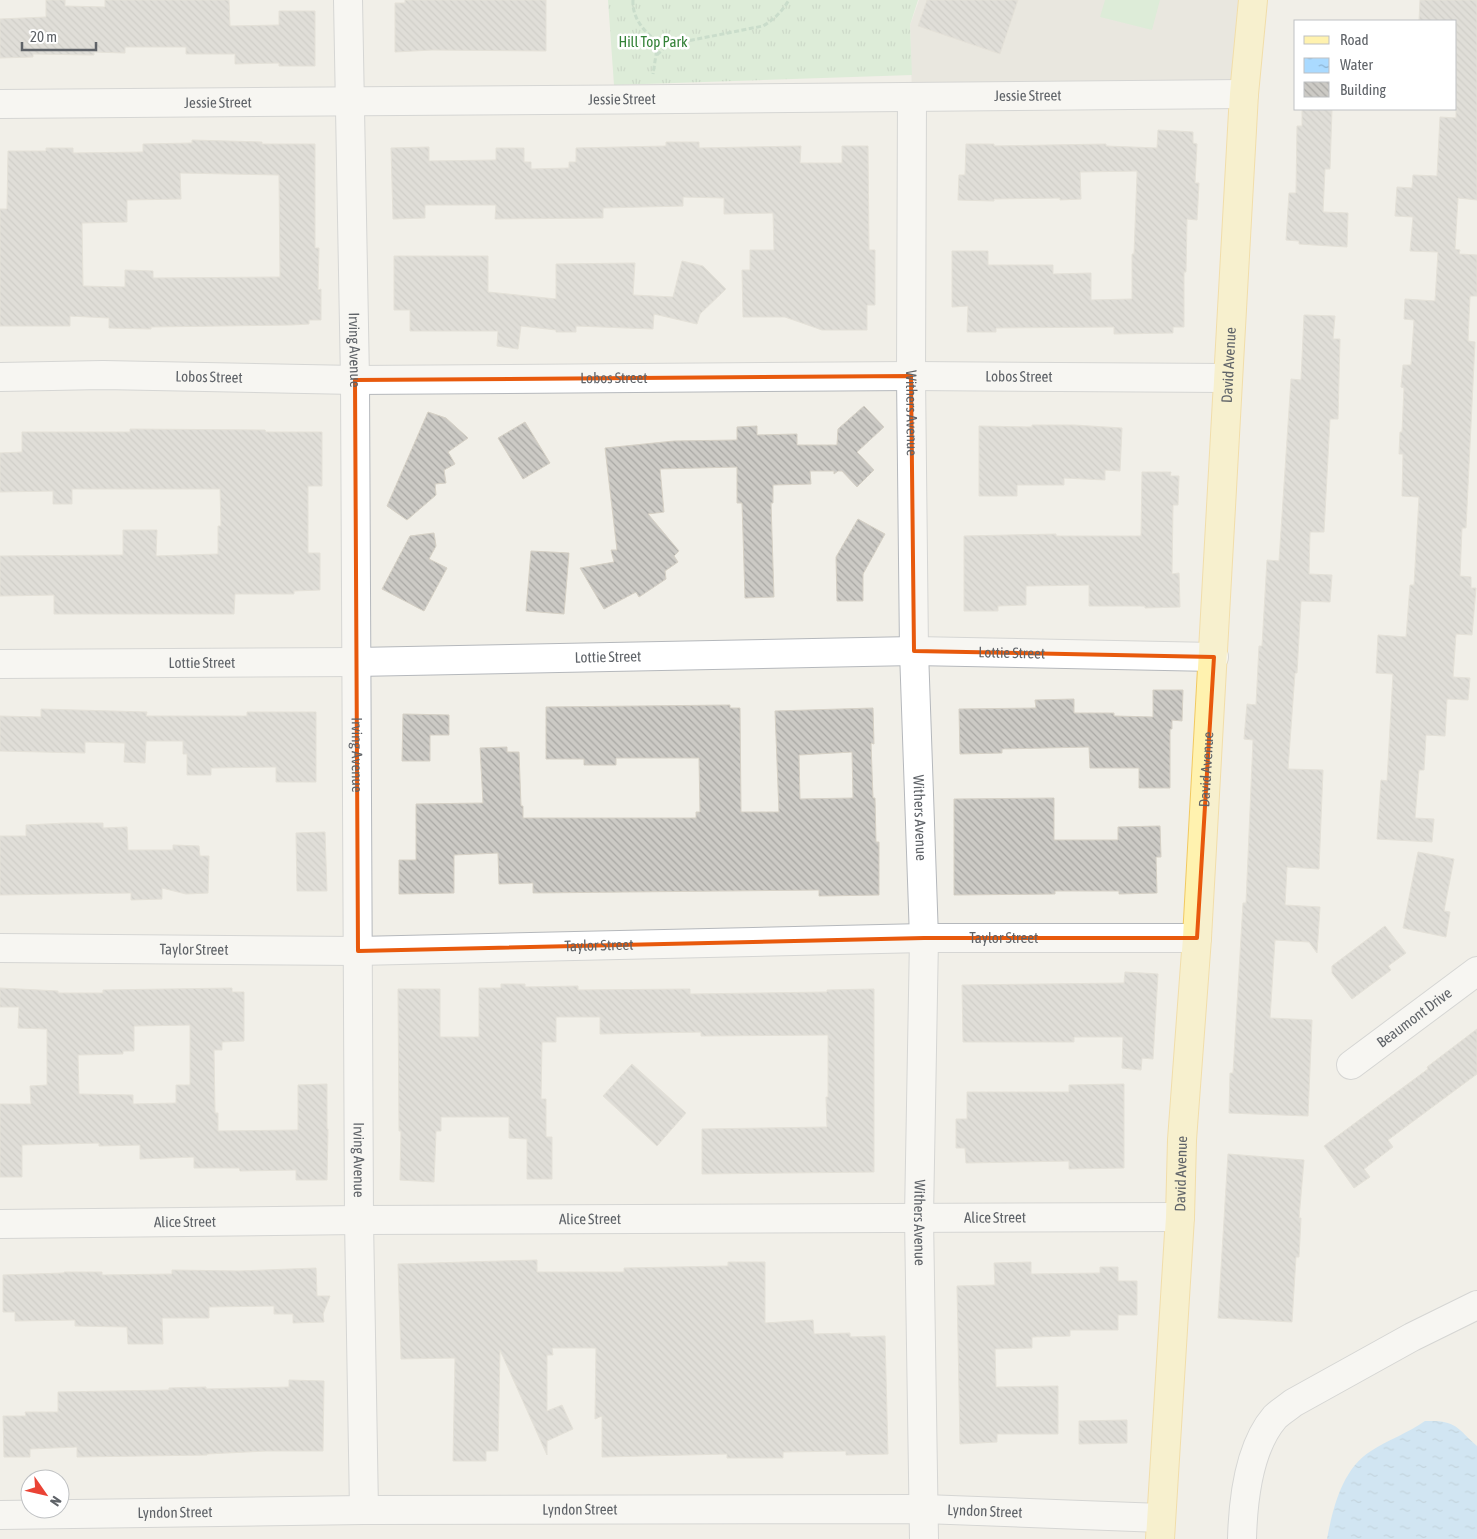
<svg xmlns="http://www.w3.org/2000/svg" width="1477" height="1539" font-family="'Asap Condensed',sans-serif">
  <defs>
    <pattern id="grass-tufts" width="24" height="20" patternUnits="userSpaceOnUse" patternTransform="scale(1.25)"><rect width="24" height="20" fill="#c5e8c5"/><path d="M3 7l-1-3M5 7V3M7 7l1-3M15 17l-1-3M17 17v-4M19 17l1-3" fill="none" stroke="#a3c0a4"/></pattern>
    <pattern id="water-ripples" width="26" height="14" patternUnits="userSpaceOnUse" patternTransform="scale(1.25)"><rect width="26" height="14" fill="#aadaff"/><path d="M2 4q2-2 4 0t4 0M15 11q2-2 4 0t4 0" fill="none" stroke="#8eb4d2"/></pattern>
    <pattern id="building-back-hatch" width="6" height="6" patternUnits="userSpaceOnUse" patternTransform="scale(1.25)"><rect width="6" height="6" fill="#cccac5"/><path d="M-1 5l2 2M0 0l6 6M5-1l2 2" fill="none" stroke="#a9a8a4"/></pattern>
  </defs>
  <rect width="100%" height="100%" fill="#f1efe8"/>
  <path fill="#e1ded6" d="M919,0h334l-9,94 -332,3 -2,-72z"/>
  <path fill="url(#grass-tufts)" d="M608,0h310l-8,25 2,50 -298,10z"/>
  <path fill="#c5e8c5" d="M1105,0h55l-8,30 -52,-13z"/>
  <path fill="url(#water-ripples)" d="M1425,1421c31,-1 31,6 52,25v93h-150c6,-31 15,-70 44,-88 17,-11 37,-18 54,-30z"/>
  <path fill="url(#building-back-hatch)" stroke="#d6d1c6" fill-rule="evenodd" d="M46,0h19v6l40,1v-7h124l1,26 49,-1v-14h36v55h-36v-3l-44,1v-10h-49v-7h-61v6l-31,-1v3l-61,-1v3l-33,1v-39l46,-2z
    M405,0h141v51l-114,-1 -37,2v-49h10z
    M927,0h91l-18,54 -82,-28z
    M1420,0h57v200l-19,-2 -3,51 5,1 -1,4 18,1v41h-7l-2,45 7,1 -9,186h-4l-2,48 11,1v11h5l-4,47 -16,-1 -3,43 17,1 -2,22 -21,-1 -2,37 -19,-1 -2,35h-5l-4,48 19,1 -2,23 -55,-3 4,-59 6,1 6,-107 -17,-1 2,-38 28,2 4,-52h4l5,-88 -17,-1 1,-42h-4l1,-22h2l2,-44 -3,-1 2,-22h8l3,-45 -10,-1 1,-20 30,2 3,-49 -28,-1 3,-34 -18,-1 2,-29 15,1 1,-13 24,1 3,-59 16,1v-97h-37z
    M1302,109h30l-2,60h-5l-2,43 25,1 -1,34 -48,-3v-3l-13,-1 3,-47h7l1,-67h5z
    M1158,130l35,2v11l4,1 -2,39h4l-2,37 -10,-1 -1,53h-2v55h-11v6l-59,1v-7l-118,1v4h-29l1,-26 -16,1v-56h36v14h65v9l38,-1v27l41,-1v-45h2l3,-79v-4l-57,1 1,27 -21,1v-2l-66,1v2l-36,-1 1,-25h6l1,-31h28v2l112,-2v2l51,2z
    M192,140l70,2v2h53v104h4l-1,42 3,-1v31h-12v4l-18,1 -140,2v2l-42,-1v-10l-39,-2v10h-70v-117h7l1,-58h38v-3h27v5l70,-1v-8l49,-1zM180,173l99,2 1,102 -127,1v-7l-28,-1v17l-42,-1 -1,-63 45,-1v-22l54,-1z
    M666,142h33v6l102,-2 -1,17h42v-17h26l1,104h6v55h-8v25h-45l-37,-13h-42l-1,-47h8v-20h24l-1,-37 -49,1v-16l-41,-1v9l-80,2v10l-108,1 1,-14h-71v13l-32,1 -2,-71 38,-1v14l67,-1v-12h28v14h7v7l38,-1v-6h7v-14l90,-2z
    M394,256h94v36l68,7v-35l79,-1 -2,32 40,2 9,-36 21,5 23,23 -26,25 -3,10 -43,-10 -1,15 -77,-3v6h-20v-2l-35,-4 -3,23 -21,-3 1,-15h-88v-21h-16z
    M1304,315l31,1 -2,23h7l-2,80h-8l-6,113h-14l-1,42 23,1 -2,27 -29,-1 -4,72h-2l-7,96 35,1 -4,99 -32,-2 -2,38 35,2 -3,46 -8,-11 -34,-2 -5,78 42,2 -4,96 -79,-3 1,-40h3l10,-170h3l7,-163 -9,-1 3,-35 9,1 3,-59h3l5,-86 12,1 12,-182 10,1z
    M864,406l20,21 -27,25 17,18 -17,17 -15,-16h-4l-4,3v-3h-24l1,13 -38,1v18h-2l3,94 -29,1 -3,-95h-5v-36l-77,2 4,43 -16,2 31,37 -5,5 4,6 -13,9 1,8 -27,18 -3,-5 -32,17 -24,-41 34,-6 -3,-12h6l-12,-102 69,-7 63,-1v-13l20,-1v9l40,-1v11h40l1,-16z
    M428,412l18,6 22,20 -20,14 7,12 -11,6 2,13 -11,1 1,11 -29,25 -20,-14z
    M525,422l25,41 -27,16 -25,-41z
    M1032,425h42l48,3 -2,43 -15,-1v10l-41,-2v7h-47v11h-38v-70l53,1z
    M130,429l135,1 1,2h56v54h-14v67h12v37l-26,1v3h-59l-1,20h-180v-19l-54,1v-40l123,-1v-25h34l-1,26 62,-2v-28h3l-1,-37h-148v15h-19v-13l-53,1v-39l22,-1v-20h108z
    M1142,472h29l-1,4h9l-1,29h-5l-1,69 7,-1 1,34 -35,1v-2h-56v-21l-63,1v19l-28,1v5h-34v-75l92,-2v2h85z
    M858,519l27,15 -22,40v27h-26l-1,-44z
    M434,533l2,13 -7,13 18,9 -23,43 -42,-22 28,-53z
    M531,551l38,2 -5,61 -38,-3z
    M1153,690h30l-1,31 -10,-1v9h-2v59h-31v-20h-49l-1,-21 -87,2v4l-42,1 -1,-45 77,-1 -1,-8 39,-1v14h40v3l39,1z
    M730,705v3h10l1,104h38l-4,-101 98,-3 1,36 -3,-1 2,55h2l1,44h3v53l-60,1v-6l-286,3v-10l-34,1 -1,-31 -44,2v38l-55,1v-34h17v-56l67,-1 -3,-55 27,-1v5h12l2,54h2v12h173v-6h4l-1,-54h-83v7h-32v-6h-38v-52zM852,752l1,46 -53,1 -1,-44z
    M41,709l106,3 -1,4h101v-4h69v70h-40v-15l-65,1v7h-24v-21h-4v-13h-37l-1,22 -21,-1 1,-19 -40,-1v11l-85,-2v-35l41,1z
    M403,714l46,1v20h-19v26h-28z
    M1054,798v42h64v-13l42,-1 1,31h-5l1,36 -38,1v-3h-64v3l-101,1v-96z
    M67,823h36v5l24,-1 1,23h45v-5l26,1 1,10h9l-1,37 -22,1 -24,-6v11l-31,1v-7l-131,2v-59h26v-11z
    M325,832l2,59h-30l-1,-58z
    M1418,852l36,7 -10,52 6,1 -4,25 -43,-9z
    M1385,926l21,27 -18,13 3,4 -39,29 -20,-26v-7z
    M1125,972l33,2 -5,85 -11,-1 -1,12 -19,-2 1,-31h-49v5h-111l-1,-57 162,-2z
    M501,984h24v3l53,-1v4l112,-1v5l137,-2v-2l47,-1v183l-172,2v-45l125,-2 -1,-30h2v-62l-127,1v-4l-101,2v-17h-44v25h-14l-1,57h5v38h6v42h-25v-40l-18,-1v-21h-68v14h-5l-2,51 -34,-2 1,-49h-2l-1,-142h42v48h39v-49h22z
    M0,988l58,3v2h45v-3l129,-2v4h12v49l-22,1v8h-8l1,63h3v18l80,-1v-45l29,-1v45h1l-1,51h-31v-10l-56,1 -1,-3h-45v-11l-54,2v-14l-41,1v-3l-77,2v32h-22v-73h31l-1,-18 17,-1v-56l-29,-1 1,-21h-19zM190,1025v60h-14v18l-43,1v-9l-54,-1 -1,-39 45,-1v-3h11v-25z
    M1477,1029v45l-89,66 5,7 -29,22 6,8 -16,11 -30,-42 104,-77 -1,-2z
    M632,1064l54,49 -29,33 -54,-50z
    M1124,1084v84l-55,1v-8l-103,2 -1,-15h-9v-29h11v-27h102v-7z
    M1228,1154l76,6 -5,58h2l-2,39h-3l-4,65 -74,-4z
    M537,1260v12h87v-4l104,-2v-4h37v61l48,-3 1,14 36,-1v4l35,-1 3,118 -42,1v-4l-63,1v6h-56v-4l-125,3v-41l-7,3 1,-71h-44l1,7h-6v56l15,-6 11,24 -26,12v14l-47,-105 -2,101h-12v10h-33l2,-103 -54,1 -3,-95z
    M1031,1262v12l69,-1v-6h18v14h19v34h-19v15h-48v6l-38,1v11l-37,1 1,38 62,-1v48h-61v8l-37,2 -3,-158 38,-1 -1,-22z
    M316,1268l1,28h13l-7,18 1,8 -31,1v-9h-19v-8l-65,1v11h-47l1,26h-35l-1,-17 -52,-1v-6l-60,1v-9h-12v-37l61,-2v-1h38v3l70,-1v-4l67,1z
    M289,1380l35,1 -1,70h-57l-59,3v1l-130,2v-10l-47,2v8h-26l-1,-41h23l-1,-4h33v-20l111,-2v-2l37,-1v2l83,-2z
    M1127,1420v23l-48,1v-23z"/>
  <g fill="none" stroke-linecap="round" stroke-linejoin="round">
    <defs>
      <g id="minor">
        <path id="s1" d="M348,0l7,380 4,840 5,290"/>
        <path id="s2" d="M912,97l-1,279 3,275 10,287 -5,279 5,322"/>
        <path id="s3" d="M0,104c415,-2 829,-7 1244,-10"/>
        <path id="s4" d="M0,377l103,-2 252,5 556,-4 316,2"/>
        <path id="s5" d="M0,664l356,-2 558,-11 300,6"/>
        <path id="s6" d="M0,948l358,3 566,-13h273"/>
        <path id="s7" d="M1351,1065l126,-94"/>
        <path id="s8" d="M0,1224l359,-4 821,-3"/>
        <path id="s9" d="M0,1515l364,-5 560,-1 237,9"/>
        <path d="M1242,1539c1,-38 7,-92 33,-122 5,-5 12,-9 18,-14l119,-66 65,-32"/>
      </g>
      <g id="major">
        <path id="s10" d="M1160,1539l20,-322 2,-77 15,-202 47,-844 9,-94"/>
      </g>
    </defs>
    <use href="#minor" stroke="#b5b8bc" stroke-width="30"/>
    <use href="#major" stroke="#f2c960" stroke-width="30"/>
    <path stroke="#9cc7a9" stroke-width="3" stroke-dasharray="5 2.5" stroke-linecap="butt" d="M633,0c-1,18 11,32 25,42l-5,32
      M657,55l10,-10 96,-19c12,-7 19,-15 26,-26"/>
    <use href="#minor" stroke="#fff" stroke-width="28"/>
    <use href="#major" stroke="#fff2af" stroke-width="28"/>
  </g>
  <path d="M0 0H1477V1539H0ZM911,376l3,275 300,6 -17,281h-273l-566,13 -3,-571z" fill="#f1efe8" fill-opacity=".55" fill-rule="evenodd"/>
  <path fill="none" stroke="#e8590c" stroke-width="4" stroke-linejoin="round" d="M911,376l3,275 300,6 -17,281h-273l-566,13 -3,-571z"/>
  <g text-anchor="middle" stroke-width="5" stroke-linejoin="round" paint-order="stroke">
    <g font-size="15" fill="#348238" stroke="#fff">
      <text x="653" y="47">Hill Top Park</text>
    </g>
    <g font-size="15" fill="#5f6368" stroke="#fff">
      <text dy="5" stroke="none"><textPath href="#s3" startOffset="1028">Jessie Street</textPath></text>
      <text dy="5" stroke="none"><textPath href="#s3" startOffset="622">Jessie Street</textPath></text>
      <text dy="5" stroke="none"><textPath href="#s3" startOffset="218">Jessie Street</textPath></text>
      <text dy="5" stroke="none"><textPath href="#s1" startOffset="350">Irving Avenue</textPath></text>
      <text dy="5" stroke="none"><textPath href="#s10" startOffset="1176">David Avenue</textPath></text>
      <text dy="5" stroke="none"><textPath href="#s4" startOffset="1019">Lobos Street</textPath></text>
      <text dy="5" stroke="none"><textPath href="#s4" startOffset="209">Lobos Street</textPath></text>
      <text dy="5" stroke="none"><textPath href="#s4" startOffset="614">Lobos Street</textPath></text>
      <text dy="5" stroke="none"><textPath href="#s2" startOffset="316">Withers Avenue</textPath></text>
      <text dy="5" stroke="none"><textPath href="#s5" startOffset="1012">Lottie Street</textPath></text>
      <text dy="5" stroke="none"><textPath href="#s5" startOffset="608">Lottie Street</textPath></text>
      <text dy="5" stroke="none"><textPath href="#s5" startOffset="202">Lottie Street</textPath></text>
      <text dy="5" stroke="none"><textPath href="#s1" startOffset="755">Irving Avenue</textPath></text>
      <text dy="5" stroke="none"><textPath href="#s10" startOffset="771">David Avenue</textPath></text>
      <text dy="5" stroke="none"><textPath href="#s2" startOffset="721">Withers Avenue</textPath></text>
      <text dy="5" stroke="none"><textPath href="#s6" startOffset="1004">Taylor Street</textPath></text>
      <text dy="5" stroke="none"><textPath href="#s6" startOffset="599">Taylor Street</textPath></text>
      <text dy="5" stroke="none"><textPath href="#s6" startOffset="194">Taylor Street</textPath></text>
      <text dy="5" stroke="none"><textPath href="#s7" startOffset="79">Beaumont Drive</textPath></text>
      <text dy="5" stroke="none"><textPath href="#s1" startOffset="1160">Irving Avenue</textPath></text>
      <text dy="5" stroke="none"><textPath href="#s10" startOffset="366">David Avenue</textPath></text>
      <text dy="5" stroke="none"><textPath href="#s8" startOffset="995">Alice Street</textPath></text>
      <text dy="5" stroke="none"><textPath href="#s8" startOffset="590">Alice Street</textPath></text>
      <text dy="5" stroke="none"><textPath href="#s8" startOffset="185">Alice Street</textPath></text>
      <text dy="5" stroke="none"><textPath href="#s2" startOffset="1126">Withers Avenue</textPath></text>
      <text dy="5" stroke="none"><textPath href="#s9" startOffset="580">Lyndon Street</textPath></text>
      <text dy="5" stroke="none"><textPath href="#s9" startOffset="985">Lyndon Street</textPath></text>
      <text dy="5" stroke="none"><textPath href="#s9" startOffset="175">Lyndon Street</textPath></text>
    </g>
  </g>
  <rect x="1294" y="20" width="162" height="90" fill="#ffffff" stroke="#bfc1c3"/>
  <rect x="1304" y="36" width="25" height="8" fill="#fff2af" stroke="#bfc1c3"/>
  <text x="1340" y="45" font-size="15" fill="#5f6368">Road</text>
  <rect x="1304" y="58" width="25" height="15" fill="url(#water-ripples)" stroke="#bfc1c3"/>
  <text x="1340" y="70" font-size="15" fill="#5f6368">Water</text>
  <rect x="1304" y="82" width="25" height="15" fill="url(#building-back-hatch)" stroke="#bfc1c3"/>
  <text x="1340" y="95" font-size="15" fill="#5f6368">Building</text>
  <g transform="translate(45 1494) rotate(124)"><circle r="24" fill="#ffffff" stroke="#bfc1c3"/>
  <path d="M0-4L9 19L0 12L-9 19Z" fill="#ea4335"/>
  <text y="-8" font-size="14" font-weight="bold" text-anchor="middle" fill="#5f6368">N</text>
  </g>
  <path d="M22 42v8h74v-8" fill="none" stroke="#5f6368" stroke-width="2.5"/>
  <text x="30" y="42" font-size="15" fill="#5f6368" stroke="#ffffff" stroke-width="4" paint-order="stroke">20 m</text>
</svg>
